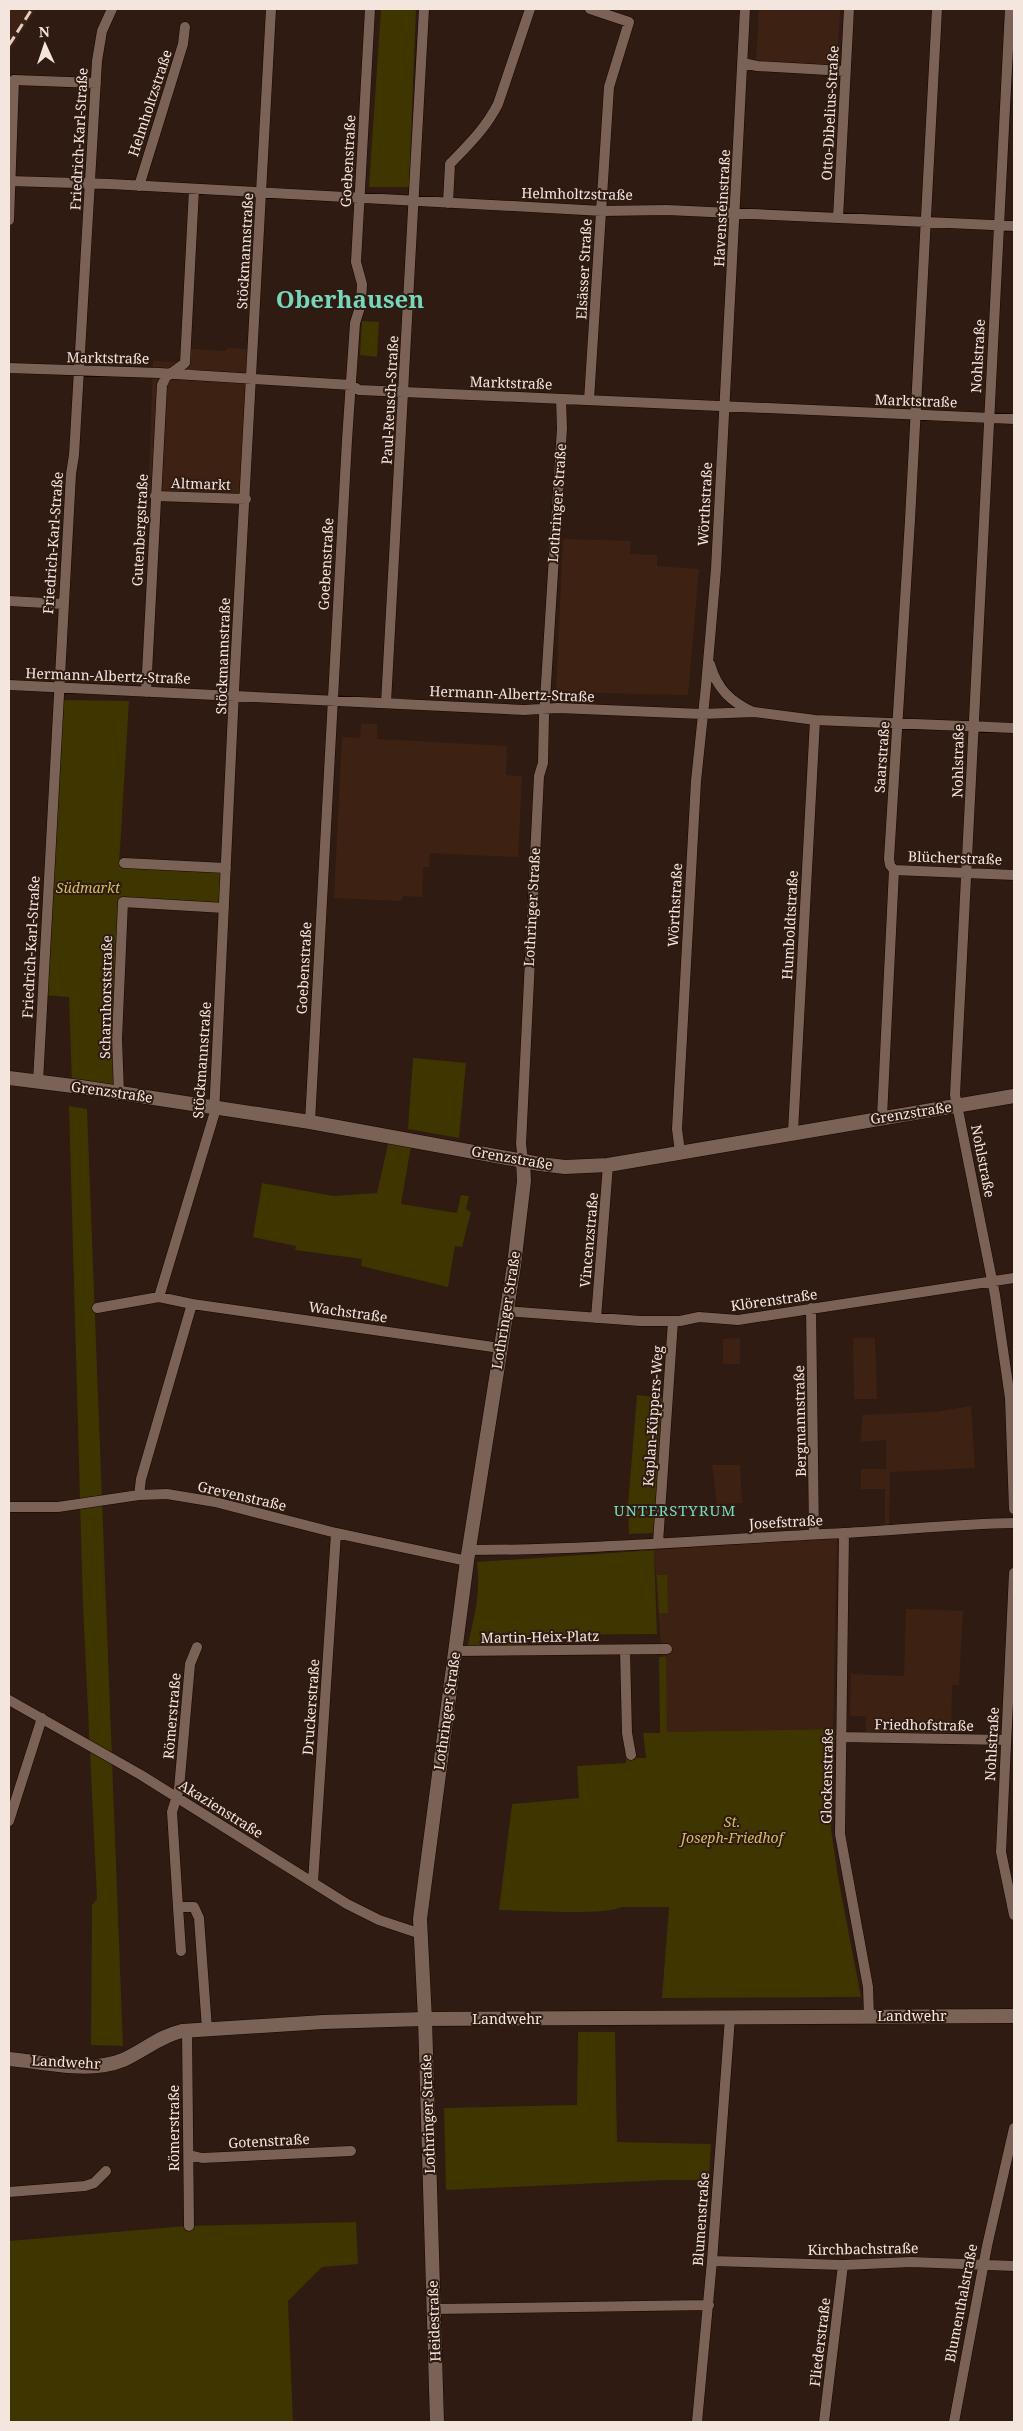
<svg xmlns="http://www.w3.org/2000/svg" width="1023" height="2431" font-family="'Noto Serif',serif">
  <rect width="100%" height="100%" fill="#2f1b11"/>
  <path fill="#3d2214" d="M9,9h27l-27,43z
    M759,9h81l-3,56 -81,-4z
    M227,348l21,1 -5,156 -95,-6 5,-138 32,2 6,-14 35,2z
    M563,539l68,2 -1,13 27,1v11l42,3 -11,126 -132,-3z
    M361,724h16v15l130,7 -1,29 16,1 -4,81 -88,-4 -1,14h-6l-1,30 -19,-1 -1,5 -68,-3 8,-161 18,1z
    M740,1338v26h-17v-25z
    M853,1338h22l2,61h-23z
    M971,1406l4,62 -85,4 -1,57h-4v-40h-24v-20h25v-29l-25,2 1,-27 73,-3z
    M712,1465h28l2,38 -25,1z
    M837,1538l-4,191 -166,3 -13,-182z
    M906,1609l57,2 -4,74h-7l-1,49 -85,-2v-16h-16l1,-42 53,2z"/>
  <path fill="#3e3500" d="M381,9h35l-7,178h-40z
    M362,321l17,1 -2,35 -17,-2z
    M64,700l65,1 -10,164 102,3 3,40 -101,-6 -4,191 -47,-7 -3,-89 -27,-2z
    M413,1058l53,5 -7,75 -51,-9z
    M69,1106l18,3 36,937 -32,-1 1,-140 5,-6 -14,-293z
    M390,1136l22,4 -11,64 56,9 4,-18 8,1 -3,13 5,3 -9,35 -7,-1 -7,41 -87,-21 1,-7 -67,-9 1,-4 -43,-9 9,-54 71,13 44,-3z
    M637,1395l27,3 -10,135 -25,1 -1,-29z
    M654,1550l3,84 -129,1v12l-61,1c7,-29 14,-55 10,-86z
    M657,1575h10l1,38h-9z
    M659,1657h7l1,75 168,-3 -4,100 7,48 23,120 -199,1 7,-91h-47c-20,9 -96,3 -123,3l13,-106 67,-6 -2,-32 49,-3v-5h20l-3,-25h17z
    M578,2032h37l2,110 94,2 -2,36h-44l-219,10 -2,-82 133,-3z
    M356,2222l2,42 -36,3 -34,34 5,121h-284v-181l177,-15z"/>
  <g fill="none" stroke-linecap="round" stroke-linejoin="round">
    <defs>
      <path id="street" d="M1010,9l-55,1086 40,200 15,103 4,111
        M743,63l14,3 88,5
        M9,181l101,3 492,27 65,-1 347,16
        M139,186l44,-142 2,-17
        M448,203l2,-39c18,-19 36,-36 48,-60l32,-95
        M838,218l11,-209
        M9,220l5,-140 82,3
        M9,368l150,5 192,12 8,5 45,2 610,27
        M589,400l20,-313 20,-65 -39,-13
        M155,496l91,3
        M9,601l54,3
        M710,664c7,25 21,38 43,48
        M9,685l515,25 34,-2 144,6 52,-2 61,8 199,8
        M146,692l16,-307 4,-8 19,-14 9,-174
        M386,703l38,-694
        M124,863l102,5
        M894,870l120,5
        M38,1082l33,-608 3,-19 23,-394 5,-30 10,-22
        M119,1093l-2,-54 6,-137 101,6
        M882,1117l12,-247 -4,-5 -1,-6 21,-339 27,-511
        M310,1122l37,-682 8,-117 6,-19 1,-20 -6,-22 14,-253
        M793,1132l22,-412
        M680,1152l-3,-23 19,-348 10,-95 10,-117 29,-560
        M523,1160l-2,-16 18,-368 4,-13 1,-47 18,-288 -1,-29
        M192,1304l308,44
        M97,1308l62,-11
        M811,1308l3,226
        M506,1311l134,10h40l19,-4 39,3 276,-42
        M596,1318l12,-153
        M139,1495l2,-16 51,-175 -33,-7 55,-182 21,-445 36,-661
        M9,1507h49l81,-12 28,-1 48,8 121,31 131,28
        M844,1533l-4,301 28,153 1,29
        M658,1543l15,-222
        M469,1550c125,0 250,-11 375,-17 57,-3 113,-9 170,-10
        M1014,1573l-13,279 13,63
        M197,1647l-7,17 -11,125 -7,23 6,95h16l5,11 8,111
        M625,1650l2,83 4,22
        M455,1651l212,-2
        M9,1700l132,75 206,129 32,16 42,14
        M841,1737l165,3
        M9,1821l33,-103
        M313,1882l23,-349
        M178,1907l3,44
        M187,2030l2,196
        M189,2155l13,3 149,-7
        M9,2192l76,-6 9,-3 12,-12
        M712,2261l131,4 68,-3 103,4
        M434,2309l275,-4
        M697,2422l15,-161 18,-244
        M824,2422l19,-157
        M954,2422l33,-176 27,-118"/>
      <path id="secondary" d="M9,1078l72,9 229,35 230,42 25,3 43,-2 406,-69
        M9,2059c36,3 80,15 114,1 20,-9 37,-24 59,-29l141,-9 102,-3 589,-3
        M437,2422l-12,-403 -5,-100 47,-358 47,-296 10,-84 -1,-21"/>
    </defs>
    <use href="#street" stroke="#160501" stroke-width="11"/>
    <use href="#secondary" stroke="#160501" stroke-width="15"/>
    <use href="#street" stroke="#7a6256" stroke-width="10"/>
    <use href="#secondary" stroke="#7a6256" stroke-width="14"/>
    <path stroke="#ded0c8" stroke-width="3" stroke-dasharray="10 5" stroke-linecap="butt" d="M9,10v-1
      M9,45l23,-36"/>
  </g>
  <g text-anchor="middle" stroke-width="4" stroke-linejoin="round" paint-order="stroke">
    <g font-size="14" fill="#f4e6df" stroke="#2f1b11">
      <text transform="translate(150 103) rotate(-72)" y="5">Helmholtzstraße</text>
      <text transform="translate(830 113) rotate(-87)" y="5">Otto-Dibelius-Straße</text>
      <text transform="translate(79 139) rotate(-87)" y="5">Friedrich-Karl-Straße</text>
      <text transform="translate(348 161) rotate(-87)" y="5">Goebenstraße</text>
      <text transform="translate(577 194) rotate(1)" y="5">Helmholtzstraße</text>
      <text transform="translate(722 208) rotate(-87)" y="5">Havensteinstraße</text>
      <text transform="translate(245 251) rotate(-87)" y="5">Stöckmannstraße</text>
      <text transform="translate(584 269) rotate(-87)" y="5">Elsässer Straße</text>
      <text transform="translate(978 356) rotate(-87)" y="5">Nohlstraße</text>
      <text transform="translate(108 358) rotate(1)" y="5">Marktstraße</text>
      <text transform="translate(511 383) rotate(2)" y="5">Marktstraße</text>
      <text transform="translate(390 400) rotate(-87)" y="5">Paul-Reusch-Straße</text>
      <text transform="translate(916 401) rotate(2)" y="5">Marktstraße</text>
      <text transform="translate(201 484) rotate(2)" y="5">Altmarkt</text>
      <text transform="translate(557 503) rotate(-86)" y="5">Lothringer Straße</text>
      <text transform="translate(705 504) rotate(-87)" y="5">Wörthstraße</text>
      <text transform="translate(140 530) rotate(-87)" y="5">Gutenbergstraße</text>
      <text transform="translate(53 543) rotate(-86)" y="5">Friedrich-Karl-Straße</text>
      <text transform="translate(326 564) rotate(-87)" y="5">Goebenstraße</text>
      <text transform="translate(223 656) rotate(-88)" y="5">Stöckmannstraße</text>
      <text transform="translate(108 676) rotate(2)" y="5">Hermann-Albertz-Straße</text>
      <text transform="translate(512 694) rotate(2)" y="5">Hermann-Albertz-Straße</text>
      <text transform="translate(882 757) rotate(-86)" y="5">Saarstraße</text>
      <text transform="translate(958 761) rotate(-89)" y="5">Nohlstraße</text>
      <text transform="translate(955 858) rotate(2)" y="5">Blücherstraße</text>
      <text transform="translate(675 905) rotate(-87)" y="5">Wörthstraße</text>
      <text transform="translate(532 907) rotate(-87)" y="5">Lothringer Straße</text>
      <text transform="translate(790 925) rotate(-87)" y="5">Humboldtstraße</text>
      <text transform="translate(31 947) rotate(-87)" y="5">Friedrich-Karl-Straße</text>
      <text transform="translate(304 968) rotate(-87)" y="5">Goebenstraße</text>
      <text transform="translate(106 997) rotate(-89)" y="5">Scharnhorststraße</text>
      <text transform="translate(202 1060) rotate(-86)" y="5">Stöckmannstraße</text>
      <text transform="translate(112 1092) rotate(8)" y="5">Grenzstraße</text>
      <text transform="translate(911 1113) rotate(-9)" y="5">Grenzstraße</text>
      <text transform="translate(512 1158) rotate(10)" y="5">Grenzstraße</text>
      <text transform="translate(983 1161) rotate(79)" y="5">Nohlstraße</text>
      <text transform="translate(589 1240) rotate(-85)" y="5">Vincenzstraße</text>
      <text transform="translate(774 1300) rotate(-8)" y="5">Klörenstraße</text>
      <text transform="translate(506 1310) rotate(-81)" y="5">Lothringer Straße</text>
      <text transform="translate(348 1312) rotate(8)" y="5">Wachstraße</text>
      <text transform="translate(653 1416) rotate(-86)" y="5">Kaplan-Küppers-Weg</text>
      <text transform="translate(800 1421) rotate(-91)" y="5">Bergmannstraße</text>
      <text transform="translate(242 1496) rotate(13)" y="5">Grevenstraße</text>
      <text transform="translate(786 1522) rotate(-3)" y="5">Josefstraße</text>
      <text transform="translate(540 1637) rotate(-1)" y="5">Martin-Heix-Platz</text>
      <text transform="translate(311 1707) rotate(-86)" y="5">Druckerstraße</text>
      <text transform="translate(447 1711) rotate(-82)" y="5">Lothringer Straße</text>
      <text transform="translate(172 1716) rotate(-85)" y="5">Römerstraße</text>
      <text transform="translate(924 1725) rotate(1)" y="5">Friedhofstraße</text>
      <text transform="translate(992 1744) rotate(-87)" y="5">Nohlstraße</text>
      <text transform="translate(827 1776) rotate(-89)" y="5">Glockenstraße</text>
      <text transform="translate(221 1809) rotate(32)" y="5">Akazienstraße</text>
      <text x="912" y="2021">Landwehr</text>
      <text x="507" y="2024">Landwehr</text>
      <text transform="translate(66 2062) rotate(3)" y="5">Landwehr</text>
      <text transform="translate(428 2114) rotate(-92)" y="5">Lothringer Straße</text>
      <text transform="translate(174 2128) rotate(-90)" y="5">Römerstraße</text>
      <text transform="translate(269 2141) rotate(-3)" y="5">Gotenstraße</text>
      <text transform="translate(701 2219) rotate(-86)" y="5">Blumenstraße</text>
      <text transform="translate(863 2249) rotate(-1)" y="5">Kirchbachstraße</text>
      <text transform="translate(961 2303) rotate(-79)" y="5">Blumenthalstraße</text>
      <text transform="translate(434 2321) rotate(-92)" y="5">Heidestraße</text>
      <text transform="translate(820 2342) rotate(-83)" y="5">Fliederstraße</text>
    </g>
    <g font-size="14" font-style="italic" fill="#d2bf60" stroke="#2f1b11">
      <text x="88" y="893">Südmarkt</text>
      <text x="732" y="1827">St.<tspan x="732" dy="16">Joseph-Friedhof</tspan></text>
    </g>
    <g font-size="15" letter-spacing="1" fill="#77d7bd" stroke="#2f1b11">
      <text x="675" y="1516">UNTERSTYRUM</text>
    </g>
    <g font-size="24" font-weight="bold" fill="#77d7bd" stroke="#2f1b11">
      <text x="350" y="308">Oberhausen</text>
    </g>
  </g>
  <rect width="1023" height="2431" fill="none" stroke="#f4e6df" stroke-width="20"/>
  <g transform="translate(45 45) rotate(357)" stroke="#2f1b11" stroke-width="4" paint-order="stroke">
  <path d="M0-4L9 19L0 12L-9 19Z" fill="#f4e6df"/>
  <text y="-8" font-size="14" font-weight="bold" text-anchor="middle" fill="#f4e6df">N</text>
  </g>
</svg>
